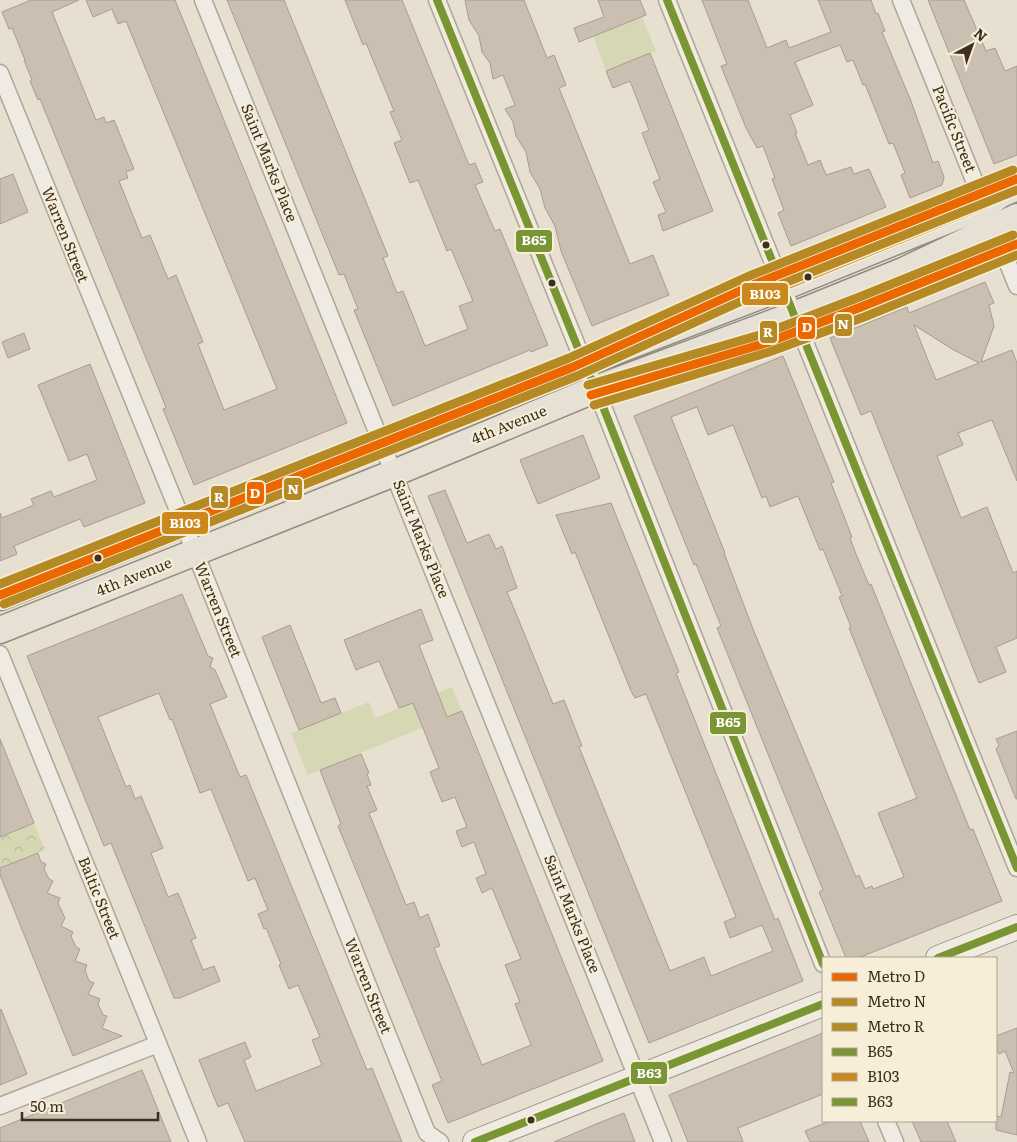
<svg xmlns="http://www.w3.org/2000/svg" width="1017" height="1142" font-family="Literata,serif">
  <defs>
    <pattern id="park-crowns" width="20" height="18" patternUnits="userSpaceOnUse" patternTransform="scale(1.25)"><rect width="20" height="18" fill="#d6d7b3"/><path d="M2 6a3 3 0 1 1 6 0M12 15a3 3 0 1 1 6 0" fill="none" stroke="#b9b99a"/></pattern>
  </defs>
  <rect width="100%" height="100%" fill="#e7e0d1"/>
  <path fill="url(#park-crowns)" d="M34,823l11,27 -45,18v-31z"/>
  <path fill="#d6d7b3" d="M642,17l14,34 -50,20 -13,-35z
    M452,687l10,24 -154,64 -17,-42 78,-31 6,16z"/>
  <path fill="#cbbfb2" stroke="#a89c90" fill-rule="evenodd" d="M31,0h48l-27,12 44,108 8,-3 2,6 8,-3 20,49 -8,3 2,6 -9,3 23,57 8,-3 18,44 8,-4 27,67 -5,2 26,66 53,-21 -151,-368 -8,3 -6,-15 -19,8 -7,-17h89l172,423 -153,62 -31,-76 3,-1 -5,-13 -121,-296 -2,1 -8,-19 2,-1 -8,-20h1l-13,-32 -3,1 -7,-17z
    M227,0h57l104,256 -5,2 14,35 6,-2 22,55 43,-17 -9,-23 14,-5 -22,-52 -4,2 -29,-71 -8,3 -16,-40 8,-3 -12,-28 4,-1 -28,-68 -3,2 -18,-45h57l67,165 6,-2 8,19 -8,3 20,46 5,-2 48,116 -17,7 -1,-2 -137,56 -39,-96 4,-1 -14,-35 -5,1z
    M465,0h59l23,58 7,-3 12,30 -7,3 71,176 23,-9 16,40 -77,31 -31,-75 -6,-25 -10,-18 -5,-19 -10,-17 -4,-20 -10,-16 -3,-14 -8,-13 10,-4 -12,-30 -10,4 -3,-16 -8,-11 -3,-16 -10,-16z
    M598,0h42l6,15 -67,27 -5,-14 30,-11z
    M702,0h46l19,48 19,-8 3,8 42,-16 -13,-32h53l5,14 2,-1 7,18 -3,1 29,69 22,62 5,-2 6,16 -2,8 -32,13 -9,-23 4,-2 -12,-30 -4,1 -24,-60 -2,1 -10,-25 -6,2 -7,-17 -45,17 18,43 -23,10 7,18h-2l13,32 12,-5 6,15 25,-8 3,7 15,-5 17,38 -95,39 -13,-33 6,-3 -12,-31 3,-1 -12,-32 -6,2 -11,-20 -25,-62 6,-2z
    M928,0h36l22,51 9,-3 10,23 12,-5v89l-23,9z
    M650,53l63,158 -50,20 -5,-16 8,-3 -13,-30 7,-3 -18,-46 7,-3 -19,-49 -17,7 -7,-17z
    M13,174l15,38 -28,12v-45z
    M985,282l9,21 -5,2 5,21 -13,36 31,-12 5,13v118l-25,-61 -34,13 5,12 -26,11 24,62 26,-11 26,66 4,-2v67l-21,9 10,25 -27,11 -108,-272 -10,4 -31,-77 77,-31 2,6zM914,325l38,24 27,14 -43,17z
    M24,333l6,16 -22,9 -6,-16z
    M783,356l51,126 -3,1 21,54 -2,1 6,16 13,31 2,-1 99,246 3,-1 29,72 -144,57h-12l-27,-66 4,-2 -106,-262 4,-2 -25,-62 -2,1 -60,-149zM697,407l11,28 25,-10 29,73 4,-2 4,11 28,-11 22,54 3,-1 19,47 -3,1 12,30 -2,1 68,170 -39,15 26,64 -31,12 -1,-3 -7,3 -6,-14 -3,2 -103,-248 -29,-76h1l-54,-136z
    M90,364l55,139 -61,24 -4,-8 -15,6 -51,21 3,8 -17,7v-48l2,5 32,-13 -3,-6 20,-8 3,6 43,-17 -10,-26 -18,7 -31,-76z
    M583,435l17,43 -62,26 -18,-44z
    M445,490l22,53 22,-9 7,15 6,-3 15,42 -10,4 15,36 31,76 11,-4 18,46 -3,1 91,224 34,-14 7,19 62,-25 -11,-26 -32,13 -6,-16 12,-5 -90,-223 -11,4 -4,-7 -56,-139 -3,2 -16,-39 55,-12 68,169 -3,1 31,78 68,169 3,-2 25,63 -154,62 -221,-547z
    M182,594l26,62 5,2 -3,9 5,3 12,27 -17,7 6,15 24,58 6,-2 121,295 5,-2 30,74h-157l-17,-39 -10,4 -19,-47 46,-18 6,15 -7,3 12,31 66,-26 -10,-25 8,-3 -22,-52 -9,4 -10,-24 2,-1 -15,-36 -2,1 -6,-15 10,-4 -13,-32 -7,3 -37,-92 -11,4 -28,-74 -2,1 -11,-27 -61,24 28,70 4,-2 5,14 6,-3 22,52 -12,5 17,44 10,-4 18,45 -5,2 12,30 11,-4 6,15 -40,17h-6l-63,-155 -7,3 -77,-190z
    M421,609l12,31 -14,5 28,72 15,-6 141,350 -155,62 -16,-38 10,-4 -104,-255 3,-2 -21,-54 41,-16 8,19 -2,1 4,11 -4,1 10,24 -8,3 37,92 8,-3 6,16 8,-4 12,32 -6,2 48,117 49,-20 -16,-41 5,-2 -15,-37 16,-6 -29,-71 -10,5 -6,-15 10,-4 -12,-32 -12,5 -6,-16 11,-4 -12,-30 -13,5 -12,-30 9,-4 -26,-65 -14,5 -20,-47 -23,9 -12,-30z
    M290,625l31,78 14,-5 6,15 -42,17 -37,-93z
    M1017,731v68h-1l-20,-50 3,-4 -3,-6z
    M0,739l34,84 -34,14z
    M38,853l3,9 5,2 -2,5 5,10 4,2 -6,12 13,5 -2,5 7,15 -4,8 12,6 -2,4 5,11 4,2 -5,12 12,4 -2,5 4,11 5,2 -6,11 12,5 -2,5 5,11 4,1 -5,12 20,8 -49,20 -73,-181v-7z
    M1,1009l26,65 -27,11v-75z
    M1017,1028v107l-21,-5v-14l5,1 9,-45 4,1 -9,-22 -6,3 -3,-8v-10z
    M823,1033v61l-85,34 5,14h-55l-19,-47z
    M142,1070l29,72h-171v-14z
    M624,1113l11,29h-81l42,-18z
    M830,1121h30l9,21h-59l-5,-11z
    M912,1121h35l9,21h-35z"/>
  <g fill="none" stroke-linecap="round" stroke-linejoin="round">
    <defs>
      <path id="street" d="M203,0l460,1142
        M437,0l147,363 12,26 227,575
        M667,0l350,868
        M901,0l116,286
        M0,73l195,479 232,581 13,9
        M0,654l198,488
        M0,1106l158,-62
        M886,1121l9,21"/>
      <path id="secondary" d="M938,958l79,-31
        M475,1142l348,-138"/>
      <path id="primary" d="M0,597l584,-234 199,-76 202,-82 16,-11 16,-7
        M0,630l394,-157 202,-84 198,-74 109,-44 114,-54"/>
    </defs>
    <use href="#street" stroke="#ada599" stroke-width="19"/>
    <use href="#secondary" stroke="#9c958a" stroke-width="26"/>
    <use href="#primary" stroke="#928b80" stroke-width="29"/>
    <use href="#street" stroke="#efebe3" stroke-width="16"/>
    <use href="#secondary" stroke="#efebe3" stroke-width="24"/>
    <use href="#primary" stroke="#e6e1d4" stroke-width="26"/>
    <defs>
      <path id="bus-1" d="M437,0l147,363 12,26 227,575
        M667,0l350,868"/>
      <path id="bus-2" d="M0,597l584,-234 199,-76 202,-82 16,-11 16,-7"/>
      <path id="bus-3" d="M938,958l79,-31
        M475,1142l348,-138"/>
    </defs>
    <use href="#bus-1" stroke="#f7eed8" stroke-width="11"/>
    <use href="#bus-2" stroke="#f7eed8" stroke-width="11"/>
    <use href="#bus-3" stroke="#f7eed8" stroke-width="11"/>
    <use href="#bus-1" stroke="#799534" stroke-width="8"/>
    <use href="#bus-2" stroke="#cb881c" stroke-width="8"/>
    <use href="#bus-3" stroke="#799534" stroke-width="8"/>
    <defs>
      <path id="metro-1" d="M591,395l175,-52 95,-36 156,-63
        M0,595l573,-228 180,-82 264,-106"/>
      <path id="metro-2" d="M594,405l175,-53 95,-35 153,-62
        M4,604l573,-228 180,-82 260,-104"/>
      <path id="metro-3" d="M588,385l175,-51 94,-36 156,-63
        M0,584l569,-226 180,-82 264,-106"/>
    </defs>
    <use href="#metro-1" stroke="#f7eed8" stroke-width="12"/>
    <use href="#metro-2" stroke="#f7eed8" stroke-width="12"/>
    <use href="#metro-3" stroke="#f7eed8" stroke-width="12"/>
    <use href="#metro-1" stroke="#eb6800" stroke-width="9"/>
    <use href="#metro-2" stroke="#b58a24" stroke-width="9"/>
    <use href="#metro-3" stroke="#b58a24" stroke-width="9"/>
  </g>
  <g fill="#3d2e20" stroke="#f7eed8" stroke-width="2">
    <circle cx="766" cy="245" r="4.5"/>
    <circle cx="808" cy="277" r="4.5"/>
    <circle cx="552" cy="283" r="4.5"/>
    <circle cx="98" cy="558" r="4.5"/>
    <circle cx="531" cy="1120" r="4.5"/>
  </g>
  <g text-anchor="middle" stroke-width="4" stroke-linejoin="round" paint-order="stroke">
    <g font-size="15" fill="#3d2e20" stroke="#f7eed8">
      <text transform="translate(954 129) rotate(68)" y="5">Pacific Street</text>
      <text transform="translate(269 163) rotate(68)" y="5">Saint Marks Place</text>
      <text transform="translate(65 235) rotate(68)" y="5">Warren Street</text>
      <text transform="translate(509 425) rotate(-22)" y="5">4th Avenue</text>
      <text transform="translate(421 539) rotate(68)" y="5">Saint Marks Place</text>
      <text transform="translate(134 577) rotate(-22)" y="5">4th Avenue</text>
      <text transform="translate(218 610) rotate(68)" y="5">Warren Street</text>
      <text transform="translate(99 898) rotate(68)" y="5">Baltic Street</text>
      <text transform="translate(572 914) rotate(68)" y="5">Saint Marks Place</text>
      <text transform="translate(368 986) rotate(68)" y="5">Warren Street</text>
    </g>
  </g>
  <g stroke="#f7eed8" stroke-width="2">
    <rect x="515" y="229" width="38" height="24" rx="5" fill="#799534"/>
    <rect x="741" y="282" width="48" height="24" rx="5" fill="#cb881c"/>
    <rect x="834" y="313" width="19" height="24" rx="5" fill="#b58a24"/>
    <rect x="797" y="316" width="19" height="24" rx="5" fill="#eb6800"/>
    <rect x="759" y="320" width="19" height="24" rx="5" fill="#b58a24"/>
    <rect x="283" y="477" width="20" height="24" rx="5" fill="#b58a24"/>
    <rect x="246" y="481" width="19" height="24" rx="5" fill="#eb6800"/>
    <rect x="210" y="485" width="19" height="24" rx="5" fill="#b58a24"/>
    <rect x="161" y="511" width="48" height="24" rx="5" fill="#cb881c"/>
    <rect x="709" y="711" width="38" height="24" rx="5" fill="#799534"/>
    <rect x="630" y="1061" width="38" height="24" rx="5" fill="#799534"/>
  </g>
  <g font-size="14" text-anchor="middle" font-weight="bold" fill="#fff">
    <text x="534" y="245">B65</text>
    <text x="765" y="299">B103</text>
    <text x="843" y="329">N</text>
    <text x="807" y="332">D</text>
    <text x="768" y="337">R</text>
    <text x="293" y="494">N</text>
    <text x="255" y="498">D</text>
    <text x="219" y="502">R</text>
    <text x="185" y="528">B103</text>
    <text x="728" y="727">B65</text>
    <text x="649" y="1078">B63</text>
  </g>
  <rect x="822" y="957" width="175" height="165" fill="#f7eed8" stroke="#ada18e"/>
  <rect x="832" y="973" width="25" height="8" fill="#eb6800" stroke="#ada18e"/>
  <text x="867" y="982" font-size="15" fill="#3d2e20">Metro D</text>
  <rect x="832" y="998" width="25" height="8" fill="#b58a24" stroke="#ada18e"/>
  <text x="867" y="1007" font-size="15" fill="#3d2e20">Metro N</text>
  <rect x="832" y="1023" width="25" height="8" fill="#b58a24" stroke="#ada18e"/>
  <text x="867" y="1032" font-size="15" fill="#3d2e20">Metro R</text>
  <rect x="832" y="1048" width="25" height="8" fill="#799534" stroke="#ada18e"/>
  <text x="867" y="1057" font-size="15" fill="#3d2e20">B65</text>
  <rect x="832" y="1073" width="25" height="8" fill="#cb881c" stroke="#ada18e"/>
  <text x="867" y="1082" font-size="15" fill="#3d2e20">B103</text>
  <rect x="832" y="1098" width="25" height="8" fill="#799534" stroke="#ada18e"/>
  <text x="867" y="1107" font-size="15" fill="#3d2e20">B63</text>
  <g transform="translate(972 45) rotate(41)" stroke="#f7eed8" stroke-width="4" paint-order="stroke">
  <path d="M0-4L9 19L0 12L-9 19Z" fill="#3d2e20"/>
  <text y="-8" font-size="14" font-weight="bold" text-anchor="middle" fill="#3d2e20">N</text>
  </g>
  <path d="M22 1112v8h136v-8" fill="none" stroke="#3d2e20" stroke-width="2.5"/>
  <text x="30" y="1112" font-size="15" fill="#3d2e20" stroke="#f7eed8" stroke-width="4" paint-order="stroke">50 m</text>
</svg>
